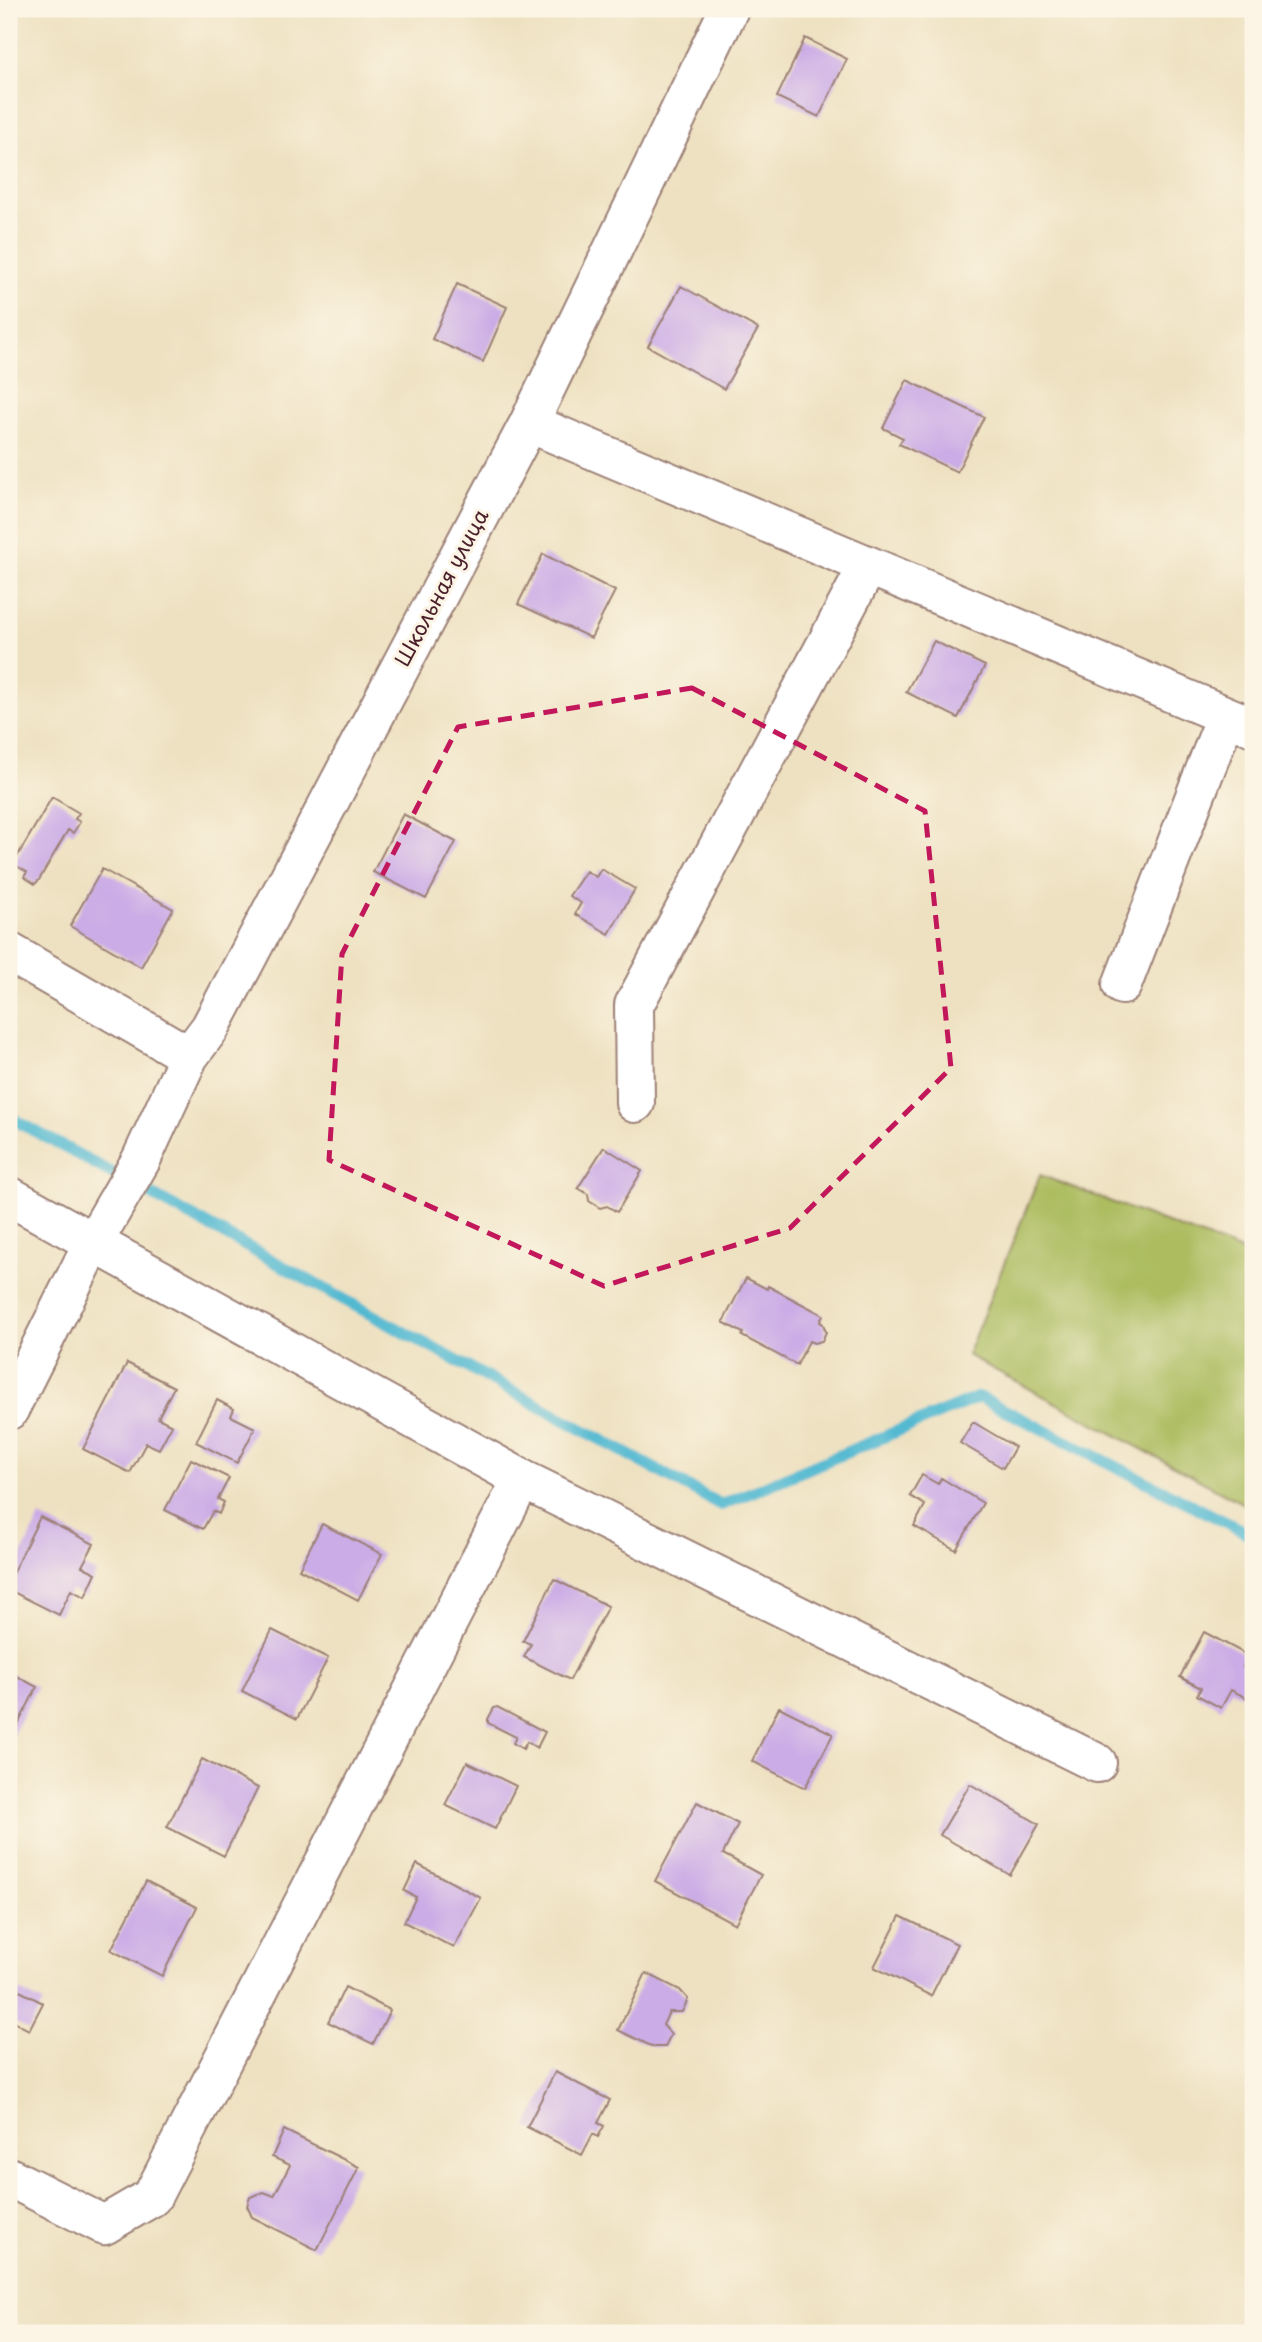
<svg xmlns="http://www.w3.org/2000/svg" width="1262" height="2342" font-family="'Playpen Sans',sans-serif">
  <rect width="100%" height="100%" fill="#fcf5e5"/>
  <filter id="ink" filterUnits="userSpaceOnUse"><feTurbulence type="fractalNoise" baseFrequency=".0143" numOctaves="2"/><feDisplacementMap in="SourceGraphic" scale="14" xChannelSelector="R" yChannelSelector="G"/><feConvolveMatrix kernelMatrix="1 2 1 2 8 2 1 2 1" color-interpolation-filters="sRGB"/></filter>
  <filter id="wash" filterUnits="userSpaceOnUse"><feTurbulence type="fractalNoise" baseFrequency=".00686" numOctaves="4" result="noise"/><feDisplacementMap in="SourceGraphic" scale="28" xChannelSelector="R" yChannelSelector="G"/><feGaussianBlur stdDeviation="1.57" result="paint"/><feColorMatrix in="noise" values="0 0 0 0 0 0 0 0 0 0 0 0 0 0 0 0 0 1.4 0 .05"/><feComposite in="paint" operator="in"/></filter>
  <g filter="url(#wash)">
    <rect width="100%" height="100%" fill="#eee1c1"/>
    <path fill="#acbc5e" stroke="#7b6e44" stroke-width="2" d="M1040,1175l204,77 9,-23v280l-286,-154z"/>
    <g fill="none" stroke-linecap="round" stroke-linejoin="round">
      <path stroke="#53b9d1" stroke-width="12" d="M9,1117l712,388 258,-108 274,139"/>
    </g>
    <g id="blocks">
      <path fill="#cbace6" d="M805,38l42,21 -28,58 -42,-20z
        M457,284l50,23 -24,55 -51,-23z
        M681,286l77,43 -34,60 -76,-43z
        M907,380l77,37 -27,55 -58,-28 4,-6 -20,-10z
        M543,554l72,37 -24,47 -73,-34z
        M934,641l51,25 -27,52 -52,-26z
        M52,797l27,16 -4,6 5,3 -7,11 -5,-3 -29,50 -4,4 -11,-7 3,-5 -14,-8z
        M403,814l53,28 -30,57 -53,-27z
        M102,869l71,40 -32,58 -71,-41z
        M601,869l34,20 -26,45 -34,-20 6,-11 -12,-7 17,-25 10,6z
        M604,1147l38,24 -25,41 -10,-6 -7,2 -11,-7 -1,-7 -10,-6z
        M746,1278l21,11 1,-3 55,29 -3,7 3,2 3,8 -4,9 -8,2 -5,-2 -12,24 -55,-29 1,-3 -20,-11z
        M127,1363l47,24 -16,31 14,7 -13,24 -13,-6 -16,30 -47,-24z
        M217,1400l17,9 -3,7 24,12 -18,35 -41,-21z
        M973,1422l42,25 -12,21 -43,-25z
        M191,1459l38,19 -11,21 6,3 -5,12 -6,-3 -10,18 -38,-19z
        M922,1475l16,9 3,-6 42,25 -27,47 -42,-24 11,-21 -15,-9z
        M40,1517l54,27 -12,22 14,7 -11,24 -14,-7 -12,25 -50,-25v-10z
        M322,1524l60,30 -24,46 -59,-31z
        M554,1579l54,27 -38,74 -46,-23 7,-13 -8,-3z
        M272,1630l56,28 -31,61 -55,-28z
        M1204,1632l45,24 -6,11 10,6v14l-6,11 -16,-8 -10,18 -24,-13 4,-7 -21,-11z
        M9,1672l28,15 -28,55z
        M497,1707l48,25 -8,16 -10,-6 -4,7 -10,-6 3,-6 -28,-14v-4l6,-11z
        M779,1707l54,27 -28,54 -53,-27z
        M202,1759l56,29 -34,68 -57,-29z
        M467,1762l49,24 -21,43 -50,-24z
        M970,1784l69,40 -29,51 -70,-40z
        M697,1802l41,22 -15,30 38,21 -26,49 -80,-43z
        M417,1864l64,34 -27,50 -50,-26 12,-25 -12,-6z
        M146,1881l51,26 -35,69 -51,-26z
        M900,1916l57,28 -26,52 -57,-29z
        M646,1973l34,17 8,9 -6,13h-13l-6,13 8,9 -6,13h-12l-35,-17z
        M10,1986l33,17 -14,27 -20,-10z
        M345,1987l45,23 -17,34 -45,-22z
        M555,2072l55,28 -12,23 6,3 -6,11 -5,-3 -11,21 -55,-28z
        M284,2130l75,37 -42,83 -65,-33 -5,-11 3,-9 14,-5 10,4 16,-31 -18,-8z"/>
    </g>
  </g>
  <g filter="url(#ink)">
    <use href="#blocks" fill-opacity="0" stroke="#9c8076" stroke-width="2"/>
    <g fill="none" stroke-linecap="round" stroke-linejoin="round">
      <defs>
        <path id="street" d="M529,423l724,304
          M9,952l180,104
          M1122,985l104,-269
          M635,1103l-1,-98 234,-439
          M9,1196l513,283 575,284
          M9,1410l85,-169 47,-81 48,-104 21,-28 319,-605 200,-414
          M9,2177l95,48 48,-28 370,-718"/>
      </defs>
      <use href="#street" stroke="#9c8076" stroke-width="42"/>
      <use href="#street" stroke="#fff" stroke-width="38"/>
    </g>
  </g>
  <path fill="none" stroke="#c2185b" stroke-width="5" stroke-dasharray="14 9" stroke-linejoin="round" d="M692,688l233,123 26,257 -161,160 -186,58 -275,-126 13,-206 116,-227z"/>
  <g text-anchor="middle" stroke-width="6" stroke-linejoin="round" paint-order="stroke">
    <g font-size="21" fill="#4a1f2b" stroke="#fcf5e5">
      <text transform="translate(442 588) rotate(-62)" y="7">Школьная улица</text>
    </g>
  </g>
  <rect width="1262" height="2342" fill="none" stroke="#fcf5e5" stroke-width="35"/>
</svg>
